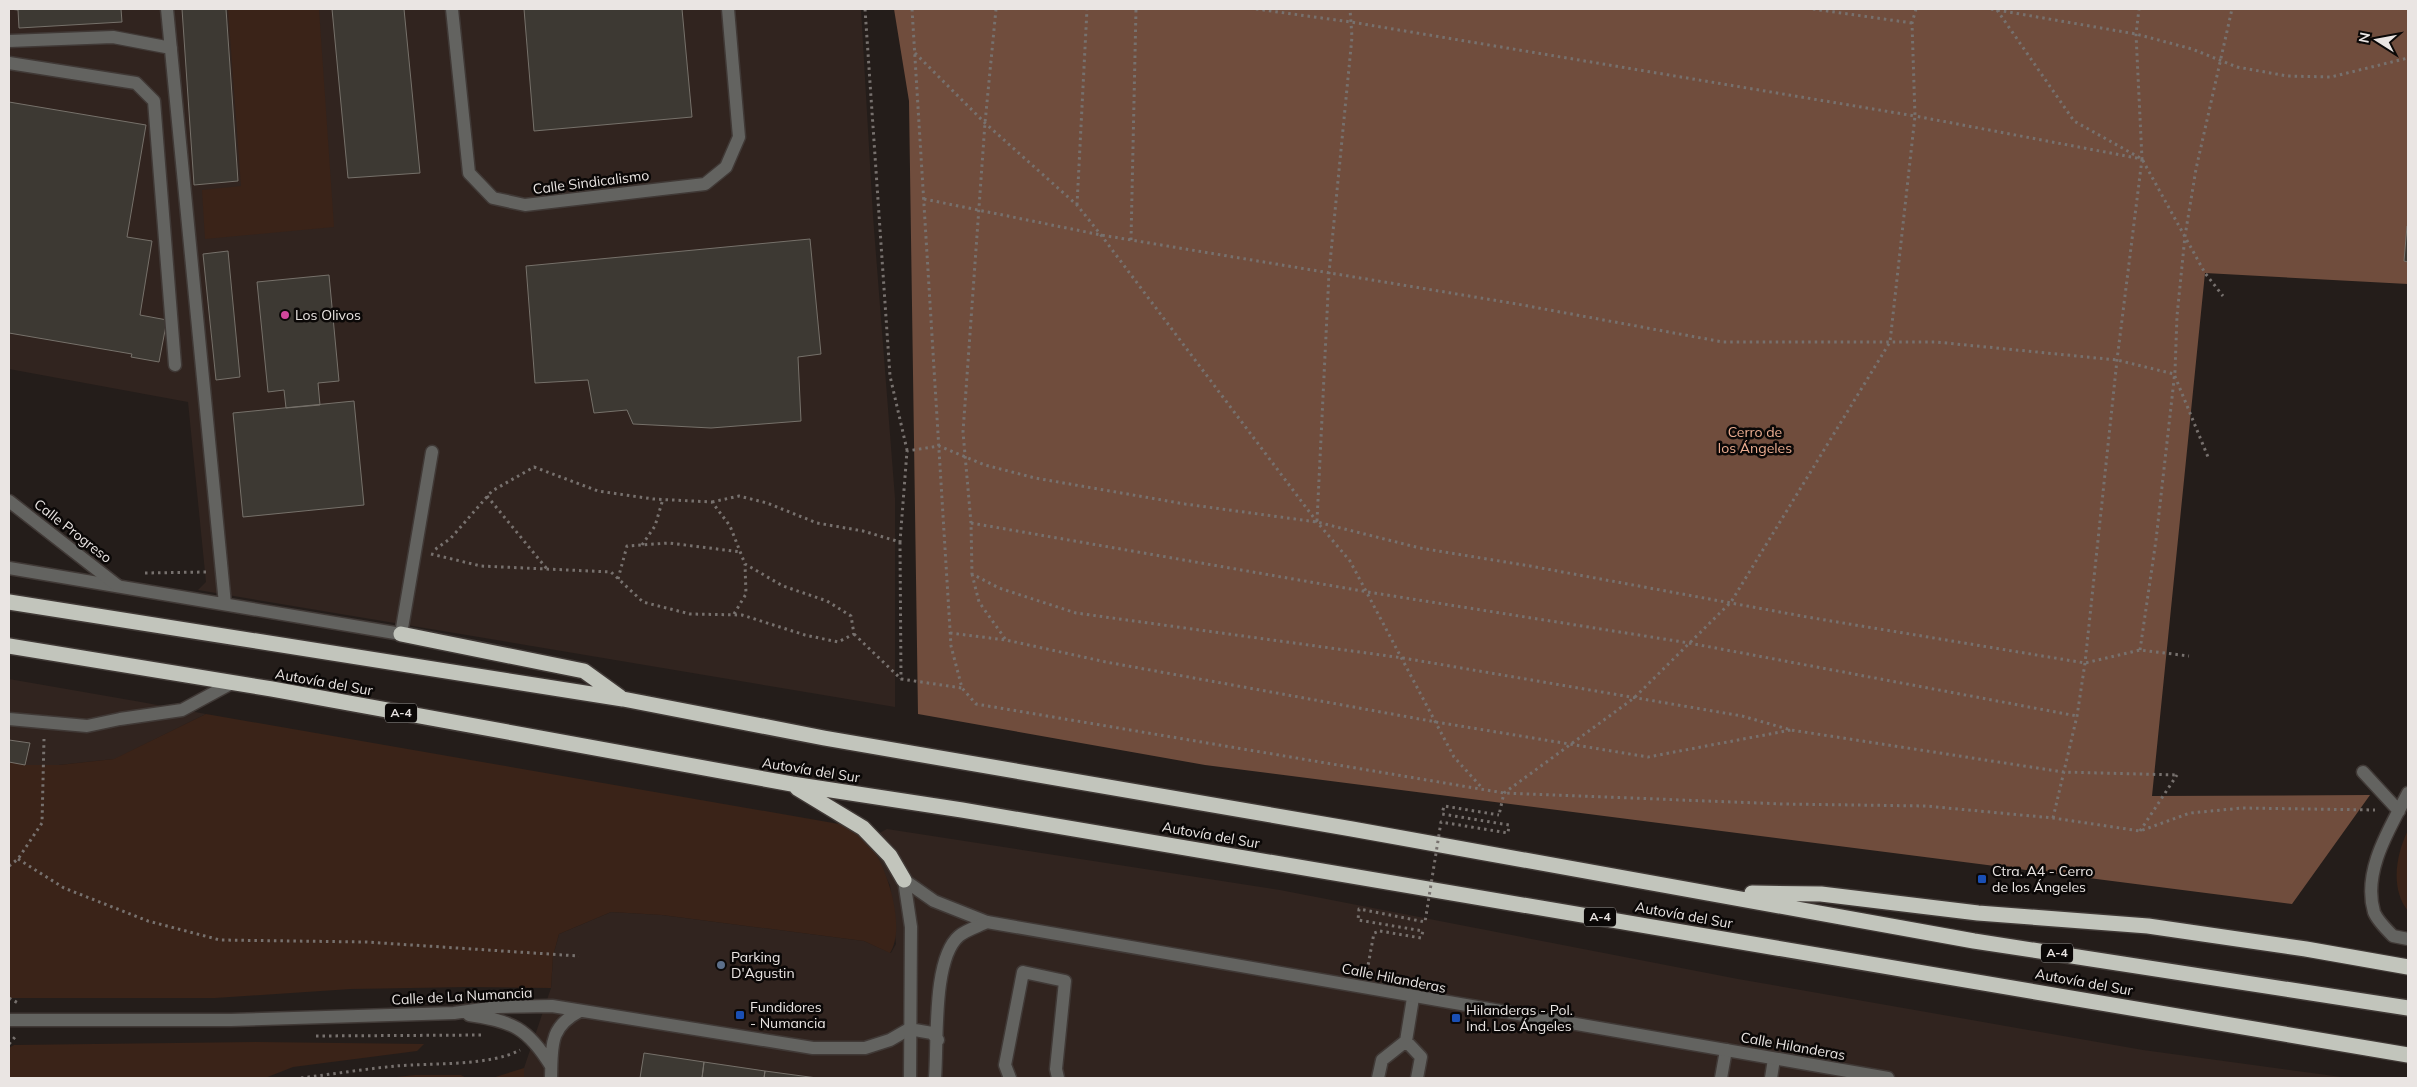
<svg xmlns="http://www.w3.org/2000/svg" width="2417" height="1087" font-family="Mulish,sans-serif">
  <rect width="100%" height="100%" fill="#241d1a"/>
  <path fill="#31241f" d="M9,9h852l12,207 22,282v209l-697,-117 8,-8 -18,-180 -179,-33z
    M9,679l132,23 65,12 -91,45 -56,6h-34l-16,-3z
    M887,829l393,61 458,89 405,71 206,28h-1825v-10l27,-80 2,-32 6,-22 52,-22 51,3 202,26 27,12 5,-9 -6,-59 -24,-45z"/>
  <path fill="#3a2318" d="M228,9h91l15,218 -129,12 -3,-49 39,-4z
    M206,714l633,110c9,4 19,8 27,16 20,21 41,87 24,113l-26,-12 -202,-26 -51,-3 -52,22 -6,22 -2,32 -82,-1 -118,2 -136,9h-206v-236l16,3h34l55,-6z
    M2408,830v81c-18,-23 -12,-56 0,-81z
    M256,1042l168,2 -7,7 -124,16 -28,11h-256v-30l5,-3z
    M524,1068v10h-32z
    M415,1075h46l5,3h-79z"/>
  <path fill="#704d3d" d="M894,9h1514v275l-203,-11 -53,523 218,-1 -78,109 -1087,-139 -287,-51 -9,-613z"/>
  <path fill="#3d3933" stroke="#76716a" d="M9,9h112l1,13 -103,6 -1,-18z
    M182,9h44l12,172 -44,4z
    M332,9h72l16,164 -72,5z
    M524,9h158l10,108 -158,14z
    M9,102l137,23 -19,112 25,4 -12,74 27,5 -8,42 -28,-5 1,-3 -123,-21z
    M2407,226h1v36l-4,-1z
    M810,239l11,115 -23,3 3,64 -90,7 -78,-4 -6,-14 -33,3 -6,-33 -53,3 -9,-117z
    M228,251l12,126 -24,3 -13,-126z
    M329,275l10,106 -21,2 2,22 -34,3 -2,-18 -16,2 -11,-110z
    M354,401l10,104 -121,12 -10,-104z
    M9,740l21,3 -5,22 -16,-3z
    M644,1053l60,9 -2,16h-62z
    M704,1062l61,9 -1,7h-62z
    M765,1071l52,7h-53z"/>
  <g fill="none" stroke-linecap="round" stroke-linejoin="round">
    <defs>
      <path id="service" d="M167,9l58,595
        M9,41l104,-4 58,11
        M9,63l127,20 18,18 21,264
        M9,568l392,66
        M9,719l78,7 33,-7 62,-9 50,-27
        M1406,1041l15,16 -4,21
        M1010,1078l-5,-13 18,-93 42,9 -9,88 2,9
        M1378,1078l4,-18 24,-19 7,-43
        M1721,1078l5,-28
        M1771,1078l3,-19"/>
      <path id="minor" d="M452,9l17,164 24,25 32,7 180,-21 21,-17 13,-30 -11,-128
        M9,501l109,85
        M401,634l31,-182
        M2363,772l36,39
        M2408,793c-18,35 -46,78 -34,119 3,8 13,18 19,24l15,3
        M904,880l30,21 53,21 901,156
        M469,1015c43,6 59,13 82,51
        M9,1020h222l223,-7 43,-6 55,-1 261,42h52l25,-8 19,-11
        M551,1078c1,-32 -2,-51 29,-67"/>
      <path id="tertiary" d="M904,880l7,47 -1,151
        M909,1029l23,4 6,7
        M935,1078c3,-35 -3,-119 24,-142 7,-6 20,-10 28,-14"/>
      <path id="motorway" d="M9,602l614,97 201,39 528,91 622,112 434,67
        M401,634l183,37 36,26
        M9,646l263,43 520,95 170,26 1446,245
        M797,788l66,40 27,28 14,24
        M1752,893l69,1 157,19 170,13 158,23 102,18"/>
    </defs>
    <use href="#service" stroke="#403936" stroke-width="15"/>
    <use href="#minor" stroke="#403936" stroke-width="15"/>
    <use href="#tertiary" stroke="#403936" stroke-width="15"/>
    <use href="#motorway" stroke="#403936" stroke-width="18"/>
    <path stroke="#77716e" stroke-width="3" stroke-dasharray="2.5 4" stroke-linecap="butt" d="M865,9l25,367 17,74
      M912,9l39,637 11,42 14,16 528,89 279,11 143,2 127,12 87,13 50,-18 52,-5 133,2
      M996,9l-11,114 -22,309 8,91 1,51 27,14 77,25 327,45 339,58 49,14 272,42 114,3
      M1256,9l95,13 564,94 -25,226 -159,260 -97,96 -130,95 -5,22
      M1813,9l99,14
      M1916,9l-4,14 3,93 227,43 -6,-125 3,-25
      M1991,9l145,25 56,15 45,18 50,9 44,1 77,-19
      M1997,10l77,111 68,38 63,114 18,23
      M915,53l70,70 92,82 24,30 216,287 33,39 104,196 29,32
      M924,199l177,36 416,69 206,38h213l181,18 57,14 34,83
      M1077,205l10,-196
      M1131,240l5,-231
      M487,496l60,73
      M712,502l27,-6 28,7 50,20 46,8 37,11 7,-91 32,-5 46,19 50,13 150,26 132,18 103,26 110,18 277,51 278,46 55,-13 49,6
      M1317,521l12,-248 23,-236 -2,-28
      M971,523l397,69 321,51 388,73
      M900,542l1,137
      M642,545l13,-19 8,-27
      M431,554l50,12 130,6 32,30 47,12 52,1 63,20 33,7 16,-8 -3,-18 -24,-15 -44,-15 -38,-22 -15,-38 -18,-24 -59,-3 -55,-8 -64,-24 -42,24 -41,47 -18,13
      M145,573l62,-1
      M972,574l7,28 27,38
      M618,579l9,-33 42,-3 72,9
      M734,614l12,-20 -1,-30
      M950,633l56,7 100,22 330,60 212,35 143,-27
      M854,634l47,45 61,9
      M2140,650l16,-110 19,-169 2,-55 8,-80 11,-67 36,-160
      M2053,818l24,-102 8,-53 32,-303 25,-201
      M2140,831l37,-56
      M18,859l46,29 84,33 72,19 146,2 213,14
      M9,866l9,-7 24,-36 2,-84
      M1367,971l7,-38 6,-2
      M9,998l9,5
      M316,1036l167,-1
      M9,1044l6,-7
      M301,1078c32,-4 64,-9 95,-12 35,-3 95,0 124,-16"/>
    <use href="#service" stroke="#636360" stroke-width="12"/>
    <use href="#minor" stroke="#636360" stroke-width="12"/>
    <use href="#tertiary" stroke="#636360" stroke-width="12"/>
    <use href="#motorway" stroke="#c2c5bc" stroke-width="15"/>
    <path stroke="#77716e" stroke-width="3" stroke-dasharray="2.5 4" stroke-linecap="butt" d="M1380,931l41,7 2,-7 -65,-11 1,-11 66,13 16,-100 67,11 1,-8 -67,-11 2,-8 55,9"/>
  </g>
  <circle fill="#d1479c" stroke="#0b0807" stroke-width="2" cx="285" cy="315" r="5"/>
  <g fill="#1a4fb4" stroke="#0b0807" stroke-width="2">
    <rect x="1977" y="874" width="10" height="10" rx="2.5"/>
    <rect x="735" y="1010" width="10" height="10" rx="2.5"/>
    <rect x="1451" y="1013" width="10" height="10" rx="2.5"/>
  </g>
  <circle fill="#5c6f8a" stroke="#0b0807" stroke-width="2" cx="721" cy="965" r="5"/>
  <g text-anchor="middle" stroke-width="5" stroke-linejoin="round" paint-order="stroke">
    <g fill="#0b0807" stroke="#a7a3a1" stroke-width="1">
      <rect x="385" y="703.5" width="32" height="19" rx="4"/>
      <rect x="1584" y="907.5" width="32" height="19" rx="4"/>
      <rect x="2041" y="943.5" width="32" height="19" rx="4"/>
    </g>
    <g font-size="12" font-weight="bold" fill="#eae5e3">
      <text x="401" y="717">A-4</text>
      <text x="1600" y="921">A-4</text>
      <text x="2057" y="957">A-4</text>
    </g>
    <g font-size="14" fill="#eae5e3" stroke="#0b0807">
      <text transform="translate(591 182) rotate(-7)" y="5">Calle Sindicalismo</text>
      <text transform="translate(73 531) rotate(38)" y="5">Calle Progreso</text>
      <text transform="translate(324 682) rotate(10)" y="5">Autovía del Sur</text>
      <text transform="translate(811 770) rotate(9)" y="5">Autovía del Sur</text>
      <text transform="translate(1211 835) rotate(10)" y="5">Autovía del Sur</text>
      <text transform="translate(1684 915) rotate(10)" y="5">Autovía del Sur</text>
      <text transform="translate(1394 978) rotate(11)" y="5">Calle Hilanderas</text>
      <text transform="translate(2084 982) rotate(10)" y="5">Autovía del Sur</text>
      <text transform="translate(462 996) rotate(-3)" y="5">Calle de La Numancia</text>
      <text transform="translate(1793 1046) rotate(10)" y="5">Calle Hilanderas</text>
    </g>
    <g font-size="14" fill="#eae5e3" stroke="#0b0807" text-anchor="start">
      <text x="295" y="320">Los Olivos</text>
      <text x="1992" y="876">Ctra. A4 - Cerro<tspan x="1992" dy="16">de los Ángeles</tspan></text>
      <text x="731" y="962">Parking<tspan x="731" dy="16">D'Agustin</tspan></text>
      <text x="750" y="1012">Fundidores<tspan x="750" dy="16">- Numancia</tspan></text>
      <text x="1466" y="1015">Hilanderas - Pol.<tspan x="1466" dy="16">Ind. Los Ángeles</tspan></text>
    </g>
    <g font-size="14" fill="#edae92" stroke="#0b0807">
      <text x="1755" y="437">Cerro de<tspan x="1755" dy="16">los Ángeles</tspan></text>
    </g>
  </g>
  <rect width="2417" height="1087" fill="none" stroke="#eae5e3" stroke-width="20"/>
  <g transform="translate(2377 40) rotate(281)" stroke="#0b0807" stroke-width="4" paint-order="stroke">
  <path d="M0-4L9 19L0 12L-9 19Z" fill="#eae5e3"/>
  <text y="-8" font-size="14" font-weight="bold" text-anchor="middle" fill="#eae5e3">N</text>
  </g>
</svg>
